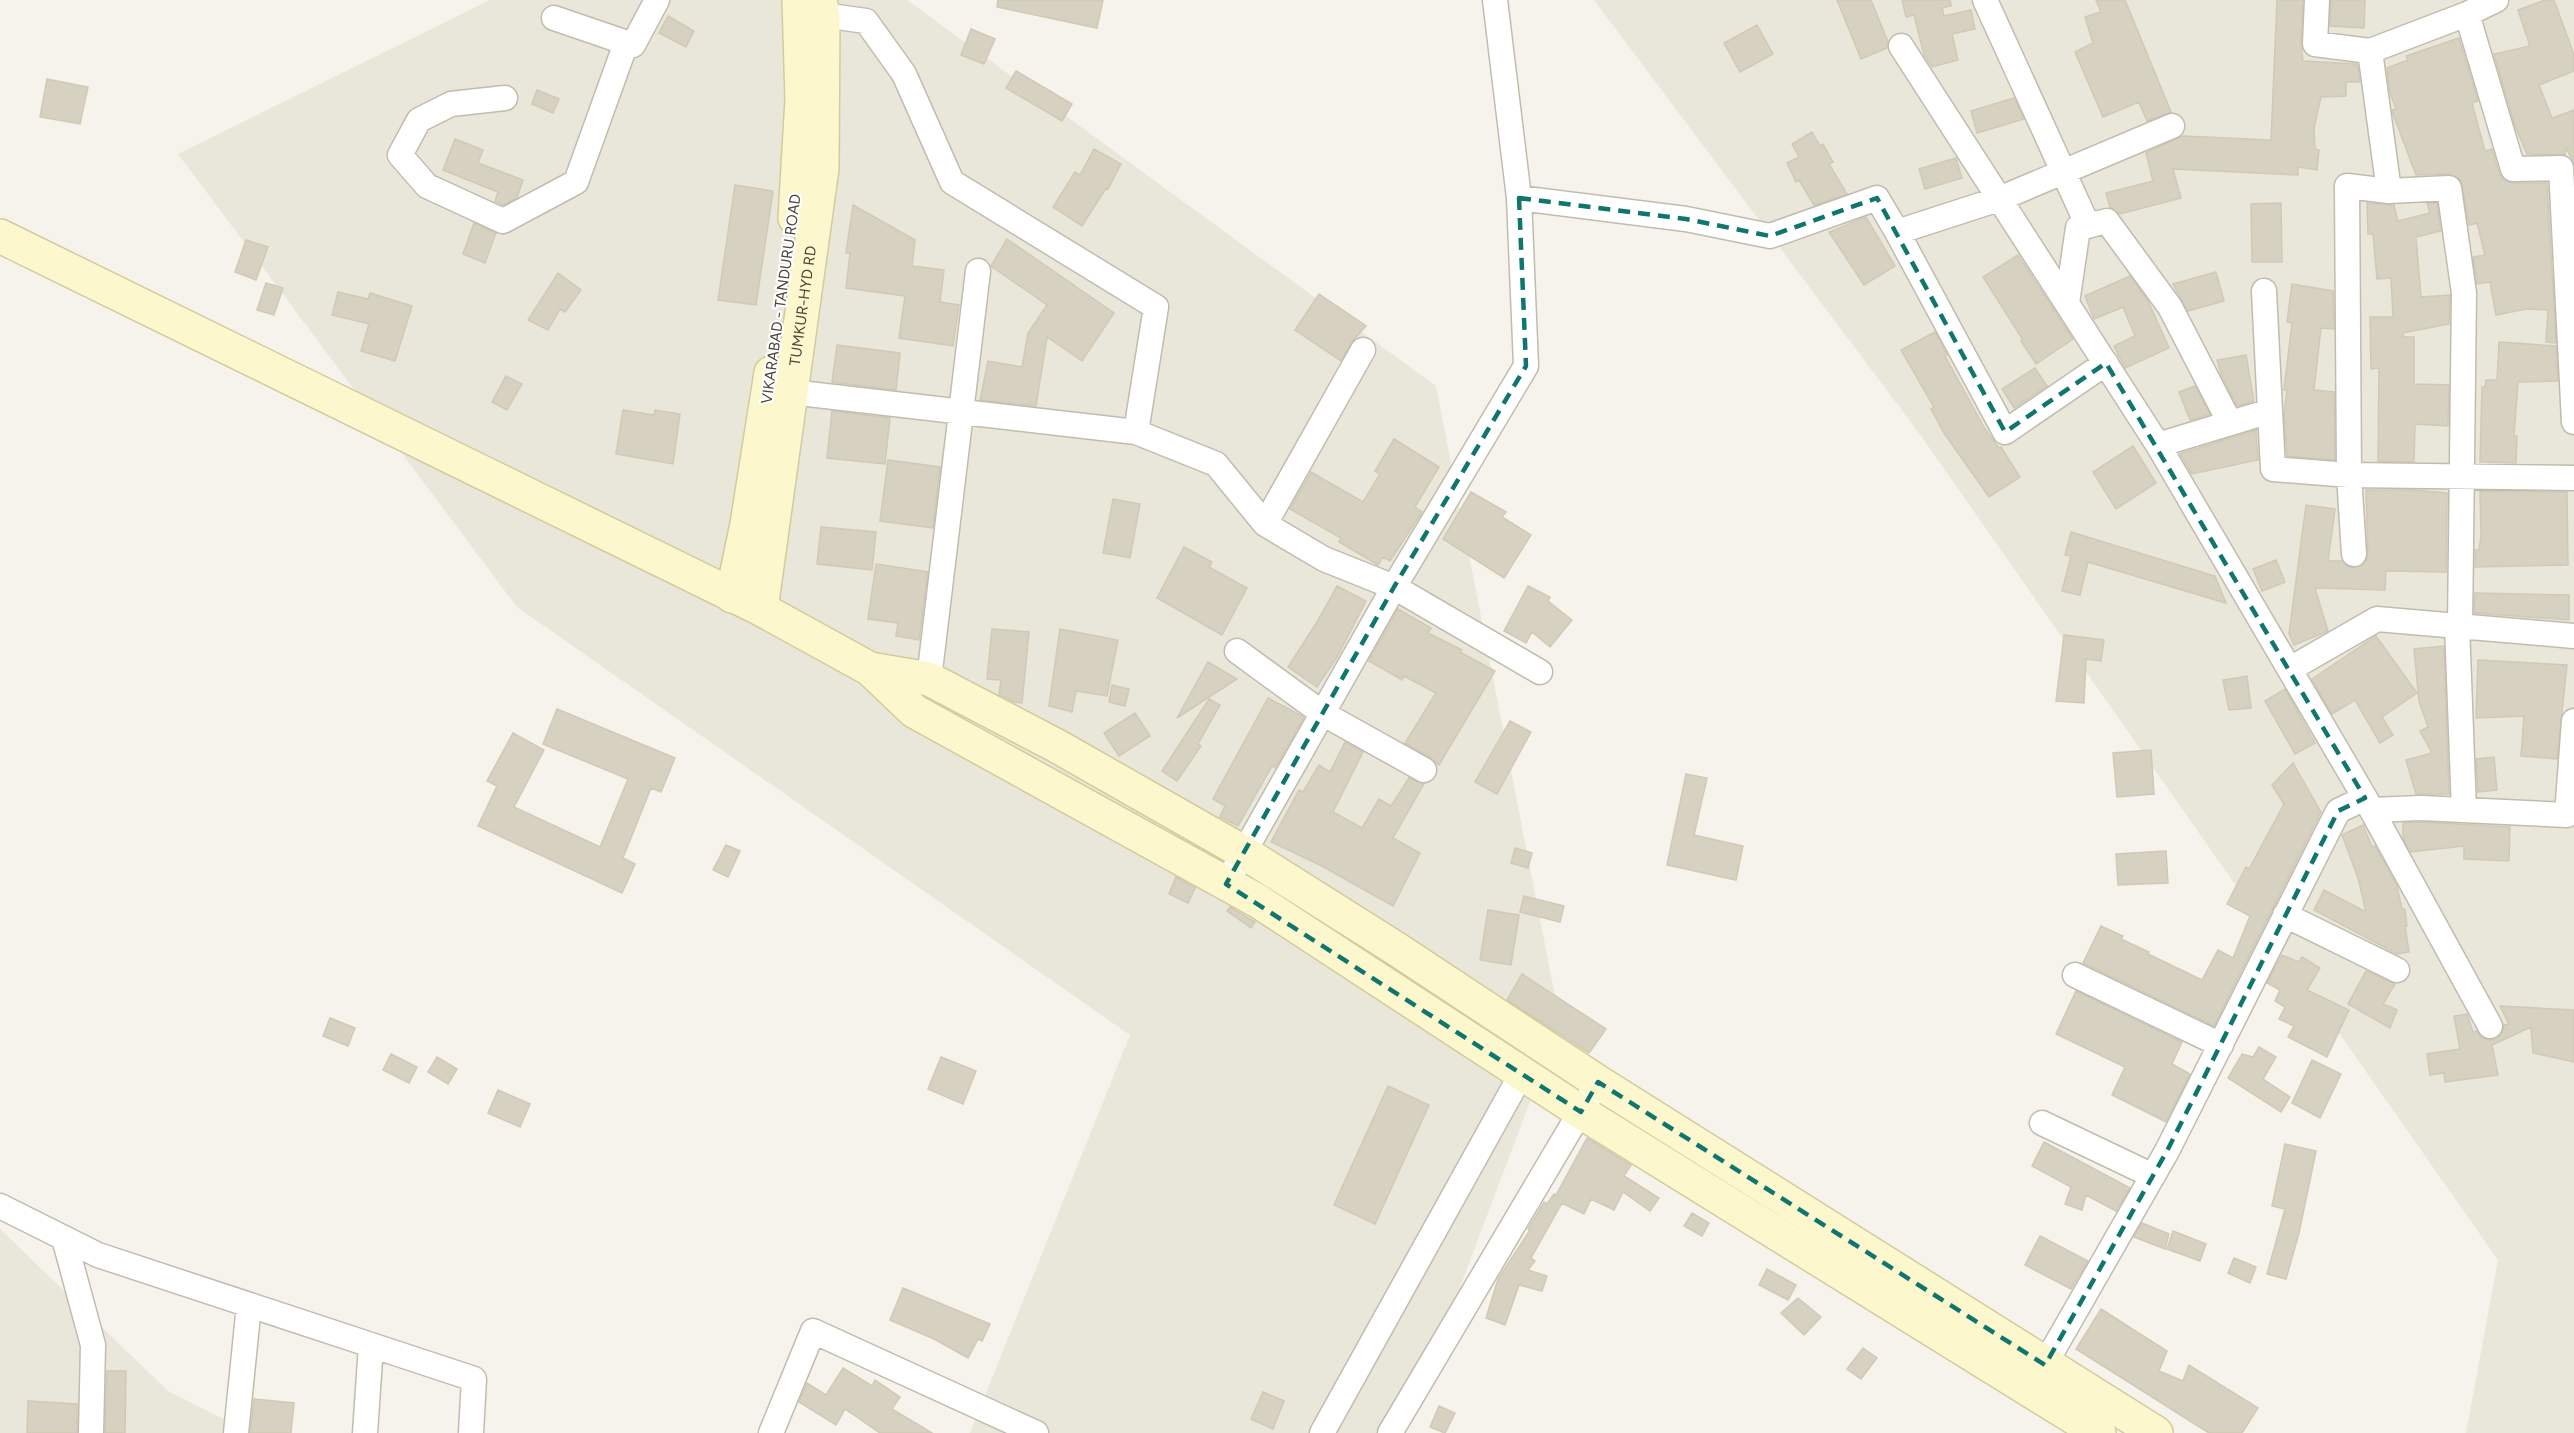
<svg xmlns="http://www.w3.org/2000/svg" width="2574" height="1433" font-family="Figtree,sans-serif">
  <rect width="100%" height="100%" fill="#f5f3ec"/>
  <path fill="#e9e6da" d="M490,0h417l529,386 124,636 -155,411h-435l160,-398 -613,-428 -339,-453z
    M1594,0h980v1433h-108l32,-173 -579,-827z
    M0,1229l168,162 83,42h-251z"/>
  <path fill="#d7d1c1" stroke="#d1c9b4" stroke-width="1.5" d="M998,0h105l-6,28 -100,-21z
    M1837,0h34l17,42 -1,6 -26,11z
    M1902,0h48l1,6 -9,2 2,8 27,-6 4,19 -23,5 6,26 -26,7 -8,-12 -10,-40 -8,2z
    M2096,0h29l46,112 -24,9 -8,-19 -36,15 -28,-65 18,-9 -8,-26 16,-5z
    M2277,0h26l-2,43 2,18 54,3 3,18h-14v14l-25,1 -7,31 1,21 4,1 -2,20 -19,-3v8l-125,-6 8,29 -61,16 -10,-7 -4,-14 47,-12 -7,-28 36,-17 89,4z
    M2331,0h34l-1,28 -34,-2z
    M2545,0h9l20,55v16l-35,14 13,33 22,-8v53l-8,-15 -1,7 -38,-1 -12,-28 -21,-72 36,-8 -12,-36z
    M668,16l26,15 -8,16 -27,-14z
    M1757,25l16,29 -33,18 -16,-29z
    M971,29l24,10 -11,25 -23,-9z
    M2459,38l19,63 -6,2 13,48 7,-2 7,24 6,8 8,2h34l9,160 -10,-1 2,-32 -22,-1 -30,6 -6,-33 -13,2 -4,-27 12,-2 -8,-32 -8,2 -8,-45 -12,-6 -33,1 -23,-61 -1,-4 4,-1 -6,-16 -3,-25 21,-8 -2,-4z
    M1016,71l56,33 -10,17 -56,-33z
    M47,79l41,8 -8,37 -40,-7z
    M537,90l22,9 -6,14 -21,-9z
    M2014,98l10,21 -47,14 -6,-22z
    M1812,132l8,14 3,-2 10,18 -4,2 18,30 -33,11 -15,-25 -3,2 -9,-19 12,-6 -7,-13z
    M455,139l28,11 -5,13 45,17 -6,18 -14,7 -8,-4 3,-9 -55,-22z
    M1094,149l27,15 -13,25 -2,-1 -24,38 -29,-19 22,-35 5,3z
    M1956,158l6,20 -37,11 -6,-20z
    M735,185l38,6 -17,114 -38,-5z
    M2281,203l1,59h-30l-1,-58z
    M2367,203l27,2 4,16 32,-8 -3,-10h10l4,28 -25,6 5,60 29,-2 -1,29 -46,9v4h11v47l35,1 -1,41 -33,-2 -1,38 -36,-1 1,-93 -8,1 -1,-52h23l-2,-39 -14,1 -4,-45h-5z
    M853,205l62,35 -3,26 32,4 -4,32 19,3 -6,41 -54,-8 6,-42 -59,-8 4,-35h-4z
    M1866,217l29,49 -31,19 -35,-53z
    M474,223l22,10 -11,30 -22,-9z
    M1007,239l107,74 -32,48 -35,-24 -11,69 -56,-6 8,-39 34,6 6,-34 19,-28 -56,-39z
    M246,240l22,7 -12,33 -21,-8z
    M2018,255l55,84 -37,25 -15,-23 2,-1 -40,-63z
    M2216,272l8,29 -36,10 -15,-27z
    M558,273l23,17 -16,22 -5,-3 -12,21 -20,-10z
    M2130,276l18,25 21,47 -44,20 -11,-22 21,-10 -12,-29 -29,12 -9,-23z
    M266,283l17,5 -9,27 -17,-5z
    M2292,284l41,7 1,38 -13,-1 -7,62 20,2 1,68 -48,-4 -3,-42 3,-24h-3l8,-67 -5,-1z
    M338,292l30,7 2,-6 42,13 -17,55 -34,-10 8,-27 -37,-9z
    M1319,294l47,32 -15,17 -10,18 -46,-31z
    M1935,332l12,23 -2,1 40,73 14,19 2,-1 19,30 -31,20 -45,-64 -13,-24 3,-2 -33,-57z
    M2499,342l57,4 2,35 -40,1 -4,54h3l-1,27 -36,-1 2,-75h3l1,-7h11z
    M837,345l63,8 -4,37 -64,-8z
    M2246,355l8,46 -17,5 -16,-32 -4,-14z
    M2035,368l12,18 -33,22 -12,-19z
    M506,376l16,8 -15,26 -15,-8z
    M2195,386l15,28 -20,6 -11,-28z
    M623,410l31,5 1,-5 25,4 -7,50 -57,-10z
    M832,411l58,7 -5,46 -58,-6z
    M2256,430l2,30 -66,14 -12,-20z
    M1394,439l45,28 -24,40 7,5 -32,49 -7,-4 -5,8 -39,-23 2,-4 -51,-29 21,-37 52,30 17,-28 -5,-3z
    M2133,446l23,37 -40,26 -23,-37z
    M888,460l52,7 -7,61 -53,-7z
    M2366,490h48l33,3 -1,79 -60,-1 -1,19 -70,-2 13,43 -34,14 -5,-11 17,-129 29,4 -7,52h14l5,5 8,2 11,-7 2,-7z
    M2480,491l87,1 1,73 -93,2v-17h4l2,-14z
    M1471,492l35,20 -4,5 29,18 -27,43 -61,-39z
    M1113,499l27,5 -10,54 -27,-5z
    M821,527l55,5 -4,38 -55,-6z
    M2071,532l144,44 11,27 -138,-41 -8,33 -18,-4 9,-35 -6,-1z
    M1184,547l28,15 -3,5 38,21 -25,47 -65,-37z
    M2276,560l9,22 -23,9 -9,-22z
    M876,564l52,8 -9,68 -23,-4 2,-13 -30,-4z
    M1337,586l29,15 -29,56 -20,30 -29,-20 29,-45z
    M1528,586l22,11 -2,4 24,19 -22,27 -18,-15 -6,11 -22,-12z
    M2475,593l94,2v25l-95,-7z
    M1398,609l33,19 -3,5 34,17 -2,2 35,19 -56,94 -8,-7 -26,-15 31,-50 -32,-17 -2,4 -33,-19z
    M992,629l37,3 -7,71 -8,-1 -15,-7 2,-15 -14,-1z
    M1060,629l58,11 -11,56 -31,-5 -4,21 -23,-6z
    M2064,635l40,5 -3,21 -15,-2 -2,44 -28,-2z
    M2376,636l41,57 -35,24 11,18 -13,8 -25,-43 -23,14 -20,-35z
    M2444,646l5,148h-33l-10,-34 26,-7 -12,-22 8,-4 -9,-26 -5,-52z
    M2478,660l89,5 -10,94 -36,-3 3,-40 -48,2z
    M1208,662l29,17 -60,39z
    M2247,676l4,32 -22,2 -6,-30z
    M1112,685l17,4 -4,17 -16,-4z
    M2285,689l30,54 -20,11 -30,-53z
    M1268,698l36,19 -29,51 -3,-2 -34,60 -18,-9 5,-11 -12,-7z
    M1209,699l11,6 -22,39 3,2 -24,35 -15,-10z
    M557,709l118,49 -14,34 -10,-4 -28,70 12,6 -13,29 -144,-67 19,-40 -10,-5 26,-48 31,17 -30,57 86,40 28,-68 -85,-35z
    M1135,713l15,23 -31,20 -15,-23z
    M1510,721l21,11 -34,62 -22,-12z
    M1345,742l18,10 -30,60 29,16 17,-29 12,7 18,-28 15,6 -31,54 27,15 -27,53 -73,-41 -49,-23 28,-52 4,2 16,-27 11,7z
    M2151,750l3,44 -37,3 -4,-44z
    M2494,757l3,33 -19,2 -2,-33z
    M2293,763l28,49 -107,214 -131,-63 18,-37 22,10 -2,3 28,13 -1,2 54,26 16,-30 15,8 17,-42 -23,-12 19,-37 3,2 35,-65 -12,-19z
    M1686,774l21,4 -13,57 49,11 -7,34 -69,-15z
    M2421,822l89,5 -1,34 -45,-2v-13l-53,6 -8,-14v-15z
    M2363,825l9,22 3,-1 22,40 5,23h3l2,17h-2l4,26 -12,2 -83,-44 10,-20 42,22 -8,-34 -16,-43z
    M726,845l14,6 -12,26 -15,-7z
    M1515,848l17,5 -4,15 -17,-5z
    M2166,851l2,32 -50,2 -2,-31z
    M1176,877l19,11 -7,15 -19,-9z
    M1524,896l40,10 -4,16 -40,-10z
    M1230,907l25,15 -4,6 -24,-17z
    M1488,910l31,5 -8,50 -31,-5z
    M2282,955l17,7 3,-5 18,11 -13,22 42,20 -22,47 -39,-20 6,-11 -15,-7 6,-12 -10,-6 5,-11 -13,-7z
    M2366,971l29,13 -12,20 14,6 -7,18 -42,-24z
    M1522,974l84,55 -17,24 -82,-53z
    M2076,991l106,51 -10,22 18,10 -24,48 -54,-27 13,-28 -69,-33z
    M2500,1006l74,4v52l-41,-9 -2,-26 -39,18 6,30 -53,7 -1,-9 -14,2 -3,-21 33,-5 -6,-33 13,-2 6,18 4,-1 5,7 8,2 7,-2 5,-5 2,-8 5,-1z
    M330,1018l25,10 -7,18 -25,-10z
    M2259,1047l17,10 -13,22 27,18 -9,15 -53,-34 14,-24 11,3z
    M391,1054l26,13 -8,16 -26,-13z
    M437,1057l20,12 -9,15 -20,-12z
    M941,1057l35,14 -13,33 -35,-15z
    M2312,1060l29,14 -21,44 -28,-15z
    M1388,1086l41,19 -54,119 -41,-19z
    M498,1090l32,14 -10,23 -32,-14z
    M1587,1138l44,27 -7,11 35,22 -9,13 -27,-19 -9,18 -23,-11 -7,15 -22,-11 -31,55 4,3 -7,9 19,6 -5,15 -23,-6 -14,40 -19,-7 12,-39 32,-49 -2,-1 16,-27 3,2 7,-10 2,1z
    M2044,1142l86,46 -14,23 -30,-16 -4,15 -17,-6 6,-17 -39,-21z
    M2285,1144l31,7 -17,82 -13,46 -19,-5 18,-65 -13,-3z
    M1692,1213l17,10 -7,13 -18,-10z
    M2142,1223l27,11 -4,15 -31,-12z
    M2173,1231l33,13 -6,17 -33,-12z
    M2040,1236l48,25 -17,28 -46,-24z
    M2234,1258l22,9 -6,16 -22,-10z
    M1767,1269l29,16 -8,15 -29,-15z
    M903,1288l87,36 -8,17 -4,-2 -10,19 -34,-19 -44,-19z
    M1798,1298l23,19 -17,18 -23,-22z
    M2101,1309l66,42 -8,20 24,10 6,-16 69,43 -16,25h-33l-133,-84z
    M1863,1348l14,10 -16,21 -14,-10z
    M843,1368l29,18 3,-6 25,17 -8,12 40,24h-52l-35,-24 -9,16 -37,-23 8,-19 19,12z
    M107,1371h19l-1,62h-20z
    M1263,1392l21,9 -11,28 -22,-10z
    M254,1399l40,4 -3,30h-41z
    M28,1401l49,3v29h-50z
    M1439,1406l16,7 -10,20 -15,-6z"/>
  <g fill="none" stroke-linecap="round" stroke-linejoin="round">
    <defs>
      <path id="street" d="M1985,0l103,226
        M2317,0l-2,44 55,7 97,-37 46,155 48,-1 13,254
        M2467,14l29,-14
        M823,15l43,6 38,53 48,108 204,125 -20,125 80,32 49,60
        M554,18l79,27 24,-45
        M1901,46l257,399 207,353 -27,13 -171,340 -130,227
        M2370,51l19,140 60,-3 15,105 -4,333
        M505,98l-54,6 -32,16 -19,35 27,31 76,35 73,-39 50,-139
        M1519,198l167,21 84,17 107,-38 20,34 102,-33 173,-73
        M1897,232l108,200 101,-69
        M2264,291l6,120
        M2067,303l11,-75 29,-7 63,86 60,116
        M1363,350l-98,174 59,35 70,28 146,85
        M791,392l345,40
        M2158,445l112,-34 3,58 76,6 225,3
        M2354,554l-5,-79 -2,-289 42,5
        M2457,626l7,184
        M1237,651l85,62 102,57
        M2290,669l87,-50 197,17
        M929,679l49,-408
        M2365,798l125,228
        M2372,810l49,-2 146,7 7,-94
        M1226,884l168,-297 132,-221 -7,-168 -24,-198
        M2285,915l112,55
        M2075,975l146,70
        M2042,1123l111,53
        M0,1206l98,49 273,90
        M64,1238l29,107 -2,88
        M236,1433l13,-128
        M365,1433l6,-88 103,34 -3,54
        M771,1433l42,-102 223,102
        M1322,1433l200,-360
        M1390,1433l208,-351"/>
      <g id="secondary">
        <path d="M795,218l7,-119 -3,-99"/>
        <path d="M0,236l761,373 109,60 44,42 344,190 323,211 518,321"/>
        <path d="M732,596l15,-72 24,-151"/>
        <path id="s1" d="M761,609l61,-441 1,-153 -3,-15"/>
        <path d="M870,669l59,10 128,67 186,106 152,96 203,134 558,351"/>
      </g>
    </defs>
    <use href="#street" stroke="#c1bcae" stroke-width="27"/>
    <use href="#secondary" stroke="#d4cb9c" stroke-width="36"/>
    <use href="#street" stroke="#fff" stroke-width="24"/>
    <use href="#secondary" stroke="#fdf7ce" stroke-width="33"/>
  </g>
  <path fill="none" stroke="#0f766e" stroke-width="4.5" stroke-dasharray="12 8" stroke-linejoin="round" d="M1519,198l167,21 84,17 107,-38 128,234 101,-69 259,435 -27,13 -171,340 -122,214 -447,-283 -17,30 -355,-228 168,-297 132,-221z"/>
  <g text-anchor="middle" stroke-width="4.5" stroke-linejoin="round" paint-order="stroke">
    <g font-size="15" fill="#4a4539" stroke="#fff">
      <text transform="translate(781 299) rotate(-82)" y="5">VIKARABAD - TANDURU ROAD</text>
      <text dy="5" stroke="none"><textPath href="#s1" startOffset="306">TUMKUR-HYD RD</textPath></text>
    </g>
  </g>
</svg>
